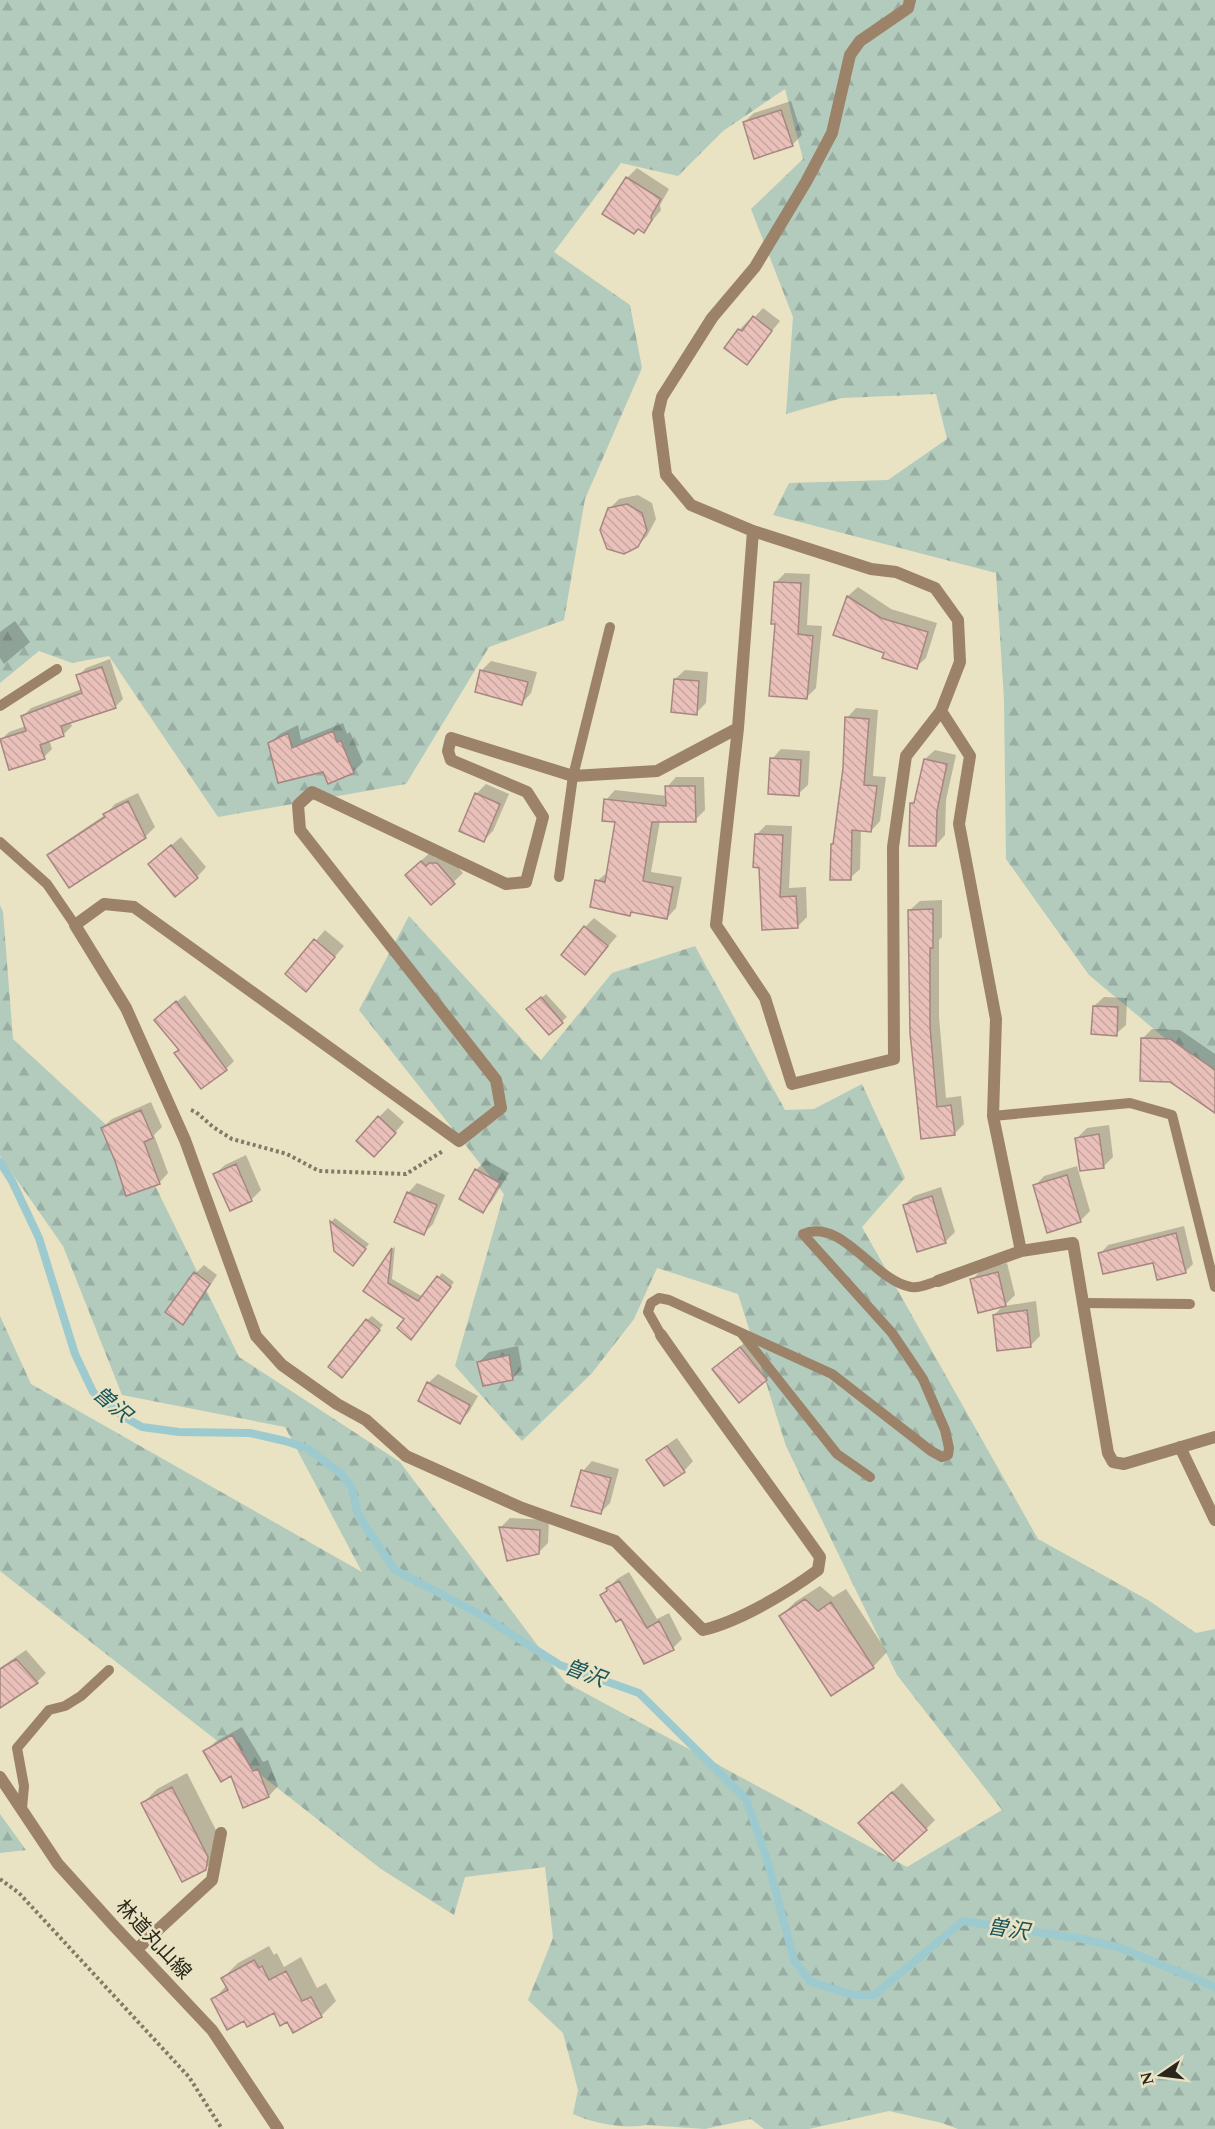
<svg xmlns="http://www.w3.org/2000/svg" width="1215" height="2129" font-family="Spectral,'Noto Sans JP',serif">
  <defs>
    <pattern id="forest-firs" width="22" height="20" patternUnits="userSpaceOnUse" patternTransform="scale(1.5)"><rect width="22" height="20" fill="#b2cbbd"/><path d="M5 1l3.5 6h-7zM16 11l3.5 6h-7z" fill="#99aea2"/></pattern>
    <pattern id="building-back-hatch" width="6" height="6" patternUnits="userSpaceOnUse" patternTransform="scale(1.5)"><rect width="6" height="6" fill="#e9c1ba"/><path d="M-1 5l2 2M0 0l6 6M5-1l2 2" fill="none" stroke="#c8a69f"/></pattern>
  </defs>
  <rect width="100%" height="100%" fill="#e9e2c3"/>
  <path fill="url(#forest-firs)" d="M0,0h1215v1080l-126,-105 -83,-116 -2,-159 -8,-127 -223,-58 16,-32 99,-3 59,-41 -11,-45 -94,4 -56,16 7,-97 -42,-108 52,-50 -18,-70 -62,42 -45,45 -57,-13 -67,89 76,53 12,63 -57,131 -21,121 -75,27 -83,137 -188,33 -109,-161 -37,7 -33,-12 -39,32z
    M0,905l3,7 10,127 128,118 98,200 161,105 165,220 342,185 95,-57 -105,-135 -111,-229 -48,-152 -81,-26 -23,51 -42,54 -70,68 -67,-75 49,-172 -145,-184 50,-94 132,144 71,-87 83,-27 90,164 29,-1 48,-25 43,94 -43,49 176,312 110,61 48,33 19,-4v500h-257l-16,-6 -53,-12 -80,18h-45l-13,-10 -46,10 -58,-4c-23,4 -52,-1 -74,-11l5,-24 -15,-57 -35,-33 25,-62 -8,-71 -80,10 -11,38 -73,-46 -381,-298v-255l31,68 331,188 -77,-145 -163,-32 -59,-149 -63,-90z
    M0,1814l26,36 -26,3z"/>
  <path fill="#0003" d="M791,101l11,34 -10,10 -48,-23 10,-9z
    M637,168l32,21 -9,16 1,5 -17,21 -17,-53z
    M763,308l17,13 -34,42 -7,-33 10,-10 2,1z
    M638,495l14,8 4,16 -9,17 -10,10 -28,-37 10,-10z
    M785,573l25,1 -3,51 15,1 -6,62 -10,10 -29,-75 -1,-41z
    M858,587l33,22 46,14 -11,35 -10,9 -30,-15 -51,-18 13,-38z
    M15,621l15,21 -26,22 -4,-6v-26z
    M110,659l13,40 -8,8 -45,15 2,4 -8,8 -15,6 3,9 -8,8 -43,-17 8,-8 17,-6 -4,-9 9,-9 51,-19 -4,-13 8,-8z
    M491,661l46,11 -6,21 -9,10 -41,-32z
    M685,670l23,2 -2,31 -10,10 -21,-34z
    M856,708l22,2 -5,66 13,1 -6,44 -9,10 -10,-1 -1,39 -10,9 -15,-36 9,-73 3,-51z
    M343,723l4,11 3,-2 13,30 -10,10 -83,-29 10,-9 18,-9 3,15z
    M781,749l29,2 -2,34 -10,9 -26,-35z
    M935,750l21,5 -10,45 -1,35 -9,10 -24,-41 4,-5 9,-40z
    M676,777h28l1,33 -10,10 -35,1 -9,51 31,5 -6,31 -9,10 -34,-7 -3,3 -33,-33 11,-9 8,-51 -10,-21 9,-10 52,6v-9z
    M486,784l23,10 -16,37 -9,9 -8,-46z
    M138,793l17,34 -10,10 -96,18 10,-9 46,-31 10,-11z
    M766,825l26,1 -3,62 17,-1 1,30 -9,9 -38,-60 -4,-31z
    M181,837l25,30 -9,10 -37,-22z
    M431,852l5,6 4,-4h7l16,19 -32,30 -15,-38z
    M942,900v37l-3,3v77l7,81 15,-2 3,28 -10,10 -31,3 -13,-227 10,-9z
    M594,918l23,18 -32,37v-46z
    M325,930l19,16 -29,34 -28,-6z
    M546,994l21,23 -18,16 -16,-28z
    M185,995l49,66 -8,8 -46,-19 -16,-38z
    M1104,997l23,1 -1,27 -10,9 -22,-28z
    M1152,1029l28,1 35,24v47l-73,-62z
    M151,1102l11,25 -8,8 14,38 -9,10 -43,-23 -14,-32 10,-9z
    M388,1108l16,14 -20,24 -5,-29z
    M1109,1125l4,32 -9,9 -27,-28 10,-10z
    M246,1155l15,35 -10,10 -36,-26 10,-9z
    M486,1160l23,13 -17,28 -9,10 -7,-41z
    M1077,1166l13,45 -10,10 -45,-35 9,-10z
    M417,1183l28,12 -12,29 -10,10 -15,-41z
    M941,1187l14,45 -10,10 -41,-37 10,-9z
    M335,1218l34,26 -12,15 -21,-9 -5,-28z
    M1184,1226l9,38 -8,8 -30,-11 -55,-7 8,-9z
    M395,1246l-3,33 31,18 19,-24 12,9 -38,51 -10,-14 -41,-28z
    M1007,1263l8,32 -11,11 32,-5 4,35 -9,9 -37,-30 11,-11 -33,-24 9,-10z
    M204,1265l13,10 -26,40 -8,8 -15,-11 28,-39z
    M372,1316l11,9 -37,47 21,-52z
    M750,1338l25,32 -9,9 -42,-19z
    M518,1346l4,23 -9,9 -34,-16 10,-10z
    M438,1374l40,22 -9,16 -9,10 -32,-39z
    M677,1438l16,23 -9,10 -36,-11 10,-9z
    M592,1461l27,8 -9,34 -9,9 -18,-41z
    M510,1518l39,2 -1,23 -10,10 -37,-26z
    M629,1572l28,47 12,-6 13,26 -9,9 -51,-31 -20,-22 15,-16z
    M820,1586l13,11 13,-8 41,63 -14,15 -92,-51 14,-14z
    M26,1650l20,23 -9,9 -37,23v-37z
    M242,1727l21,35 5,-2 10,26 -9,10 -25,10 -13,-32 -26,-22 10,-10z
    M187,1773l35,69 -2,12 -15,15 -62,-66 14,-14z
    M902,1783l33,37 -9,9 -57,-16z
    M269,1946l5,9 3,-2 7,14 17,-10 16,31 9,-5 10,18 -15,15 -33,4 -14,-9 -30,8 -31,-19 14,-15 -4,-7 15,-15z"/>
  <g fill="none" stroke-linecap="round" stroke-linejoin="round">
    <path stroke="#9dcace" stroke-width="8" d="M0,1162l12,19 27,57 36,116 18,38 31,25 18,10 37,5 71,1 35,8 24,8 32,25 11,14 5,23 8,15 30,44 88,46 77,49 79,28 107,106 21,60 27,101 17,22 42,13h21l89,-74 120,18 35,8 97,40"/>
  </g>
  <path fill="url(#building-back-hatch)" stroke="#a78681" stroke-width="1.5" d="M781,110l12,36 -39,13 -11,-37z
    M626,177l35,22 -10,17 1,4 -8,13 -6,-4 -4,5 -32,-20z
    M753,316l19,15 -25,34 -23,-17 14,-19 4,2z
    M627,504l15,9 5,17 -9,17 -14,7 -17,-5 -7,-19 8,-22z
    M774,582l27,1 -3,51 15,2 -6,63 -38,-3 6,-72h-4z
    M847,596l34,22 47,14 -11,37 -35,-11 2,-5 -51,-18z
    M102,667l14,41 -55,18 3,10 -24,9 5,14 -36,11 -9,-31 26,-8 -5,-15 61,-23 -6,-18z
    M480,670l48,12 -6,23 -47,-13z
    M674,679l25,2 -2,34 -26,-3z
    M845,717l24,2 -5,66 13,1 -6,46 -19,-2 -1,50h-21l1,-36h2l10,-76z
    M333,731l4,11 4,-1 13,32 -26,11 -5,-12 -45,11 -10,-40 20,-10 4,15z
    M770,758l31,2 -2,36 -31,-2z
    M924,759l23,5 -10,47 -1,35h-27l1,-43h4z
    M665,786h30l1,36h-44l-9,59 30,6 -6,32 -36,-7 -1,4 -40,-9 5,-27 10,2 10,-60 -13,-1 2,-22 62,7z
    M475,793l25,11 -16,38 -25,-11z
    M128,801l18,37 -77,50 -22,-33 58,-38 -2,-3z
    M755,834l28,1 -3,62 16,-1 2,32 -36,2 -3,-62 -6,-1z
    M171,845l27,33 -23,19 -27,-33z
    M421,861l5,5 3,-3h8l18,21 -24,21 -26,-30z
    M933,909v39h-3v79l7,80 14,-2 4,30 -34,4 -11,-106 -2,-123z
    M584,926l24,20 -23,29 -24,-20z
    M314,939l21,18 -29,35 -21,-18z
    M541,997l22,26 -14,12 -23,-26z
    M176,1001l51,69 -26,19 -27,-36 5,-3 -25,-30z
    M1093,1006l25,1 -1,29 -26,-2z
    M1141,1038l29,1 45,31v43l-45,-31 -30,-1z
    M141,1110l12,28 -9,4 16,42 -34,12 -11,-35 -14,-33z
    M378,1116l18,17 -22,24 -18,-16z
    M1099,1134l5,34 -24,3 -5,-33z
    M236,1164l16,37 -22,10 -17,-37z
    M475,1169l25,14 -17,30 -24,-14z
    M1067,1175l14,47 -34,11 -14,-48z
    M407,1192l30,13 -13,30 -30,-13z
    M932,1196l14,47 -29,9 -14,-47z
    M330,1221l36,28 -13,17 -19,-15z
    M1176,1233l10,40 -29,7 -4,-17 -50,11 -5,-21z
    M392,1248l-4,35 30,18 19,-25 14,11 -40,53 -14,-12 7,-9 -41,-28z
    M194,1272l16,12 -27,41 -18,-13z
    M998,1272l8,34 -28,7 -8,-34z
    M1027,1310l4,37 -34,4 -4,-36z
    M366,1319l14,11 -38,48 -14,-11z
    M740,1347l27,33 -28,23 -27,-34z
    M509,1355l4,25 -30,6 -6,-24z
    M427,1382l43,23 -10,19 -42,-23z
    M667,1446l18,26 -21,14 -18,-26z
    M581,1470l30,8 -10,36 -30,-8z
    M499,1527l41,3 -1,24 -32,7z
    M619,1581l28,47 12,-7 15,29 -30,14 -23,-45 -5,3 -16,-27 7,-4 -1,-3z
    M805,1599l13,12 13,-9 43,66 -43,28 -52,-80z
    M16,1659l22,24 -38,25v-39z
    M232,1735l21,36 5,-2 11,28 -26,11 -12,-32 -10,6 -18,-31z
    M172,1787l36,70 -2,13 -24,12 -41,-79z
    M892,1792l35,38 -34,31 -35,-38z
    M254,1960l5,8 3,-2 7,14 17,-9 16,30 9,-4 11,20 -29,16 -6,-11 -7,4 -6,-13 -27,14 -3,-6 -17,9 -16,-31 17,-9 -7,-12z"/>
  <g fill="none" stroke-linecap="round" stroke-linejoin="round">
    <path stroke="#807b67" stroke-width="4" stroke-dasharray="3 3" stroke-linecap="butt" d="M191,1110l5,2 17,15 19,12 55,15 32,17 87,3 37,-23
      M0,1879l19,14 170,184 33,52"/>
    <path stroke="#9b8268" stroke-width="10" d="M0,706l57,-37
      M0,842l47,42 28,41
      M559,877l14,-101 37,-149
      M993,1116l137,-13 42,12 43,172
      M1083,1303l107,1
      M742,1334l95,120 33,23
      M661,1335l-13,-23 3,-9 8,-5 10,2 163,74 99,77 11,6 6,-2 1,-7 -4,-18 -22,-51 -31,-46 -89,-99c39,-17 71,47 108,53 8,2 19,-4 27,-6
      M22,1808l2,-22 -7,-38 32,-38 16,-4 16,-10 28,-26"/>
    <path stroke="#9b8268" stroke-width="12" d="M753,531l-15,197 -22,197 49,73 27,86 102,-25 -1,-212 13,-91 35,-45 19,-49 -2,-42 -23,-32 -39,-16 -25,-3 -118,-38 -62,-26 -25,-30 -8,-61 4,-17 50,-79 43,-51 51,-85 26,-49 18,-78 10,-14 48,-33 2,-8
      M941,711l29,45 -11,68 37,195 -3,97 28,135 52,-8 35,210 5,9 11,2 91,-27
      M938,1281l83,-30
      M661,1335c52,75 106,147 159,222l-2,13c-31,23 -78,51 -115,60l-88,-89 -93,-33 -116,-52 -40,-36 -29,-16 -55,-39 -26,-29 -71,-196 -59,-132 -51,-83 29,-21 30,3 325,234 42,-33 -5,-28 -196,-250 -2,-25 14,-13 194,92 20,-2 17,-65 -16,-25 -76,-32 -3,-9 3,-13 122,38 84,-5 81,-43
      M1180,1447l35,73
      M0,1777l58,87 57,63 97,103 66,99
      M137,1949l75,-69 9,-47"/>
  </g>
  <g text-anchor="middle" stroke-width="5" stroke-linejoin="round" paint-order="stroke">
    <g font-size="20" fill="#29261b" stroke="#e9e2c3">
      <text transform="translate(154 1939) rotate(47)" y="7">林道丸山線</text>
    </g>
    <g font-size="21" font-style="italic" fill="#19575c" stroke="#e9e2c3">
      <text transform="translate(112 1404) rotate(41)" y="7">曽沢</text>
      <text transform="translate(585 1673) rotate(21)" y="7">曽沢</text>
      <text transform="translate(1008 1929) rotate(9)" y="7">曽沢</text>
    </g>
  </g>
  <g transform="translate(1161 2075) rotate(256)" stroke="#e9e2c3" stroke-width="4.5" paint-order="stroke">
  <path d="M0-4.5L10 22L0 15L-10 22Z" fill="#29261b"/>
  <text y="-9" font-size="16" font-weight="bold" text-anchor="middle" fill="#29261b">N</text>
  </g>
</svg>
